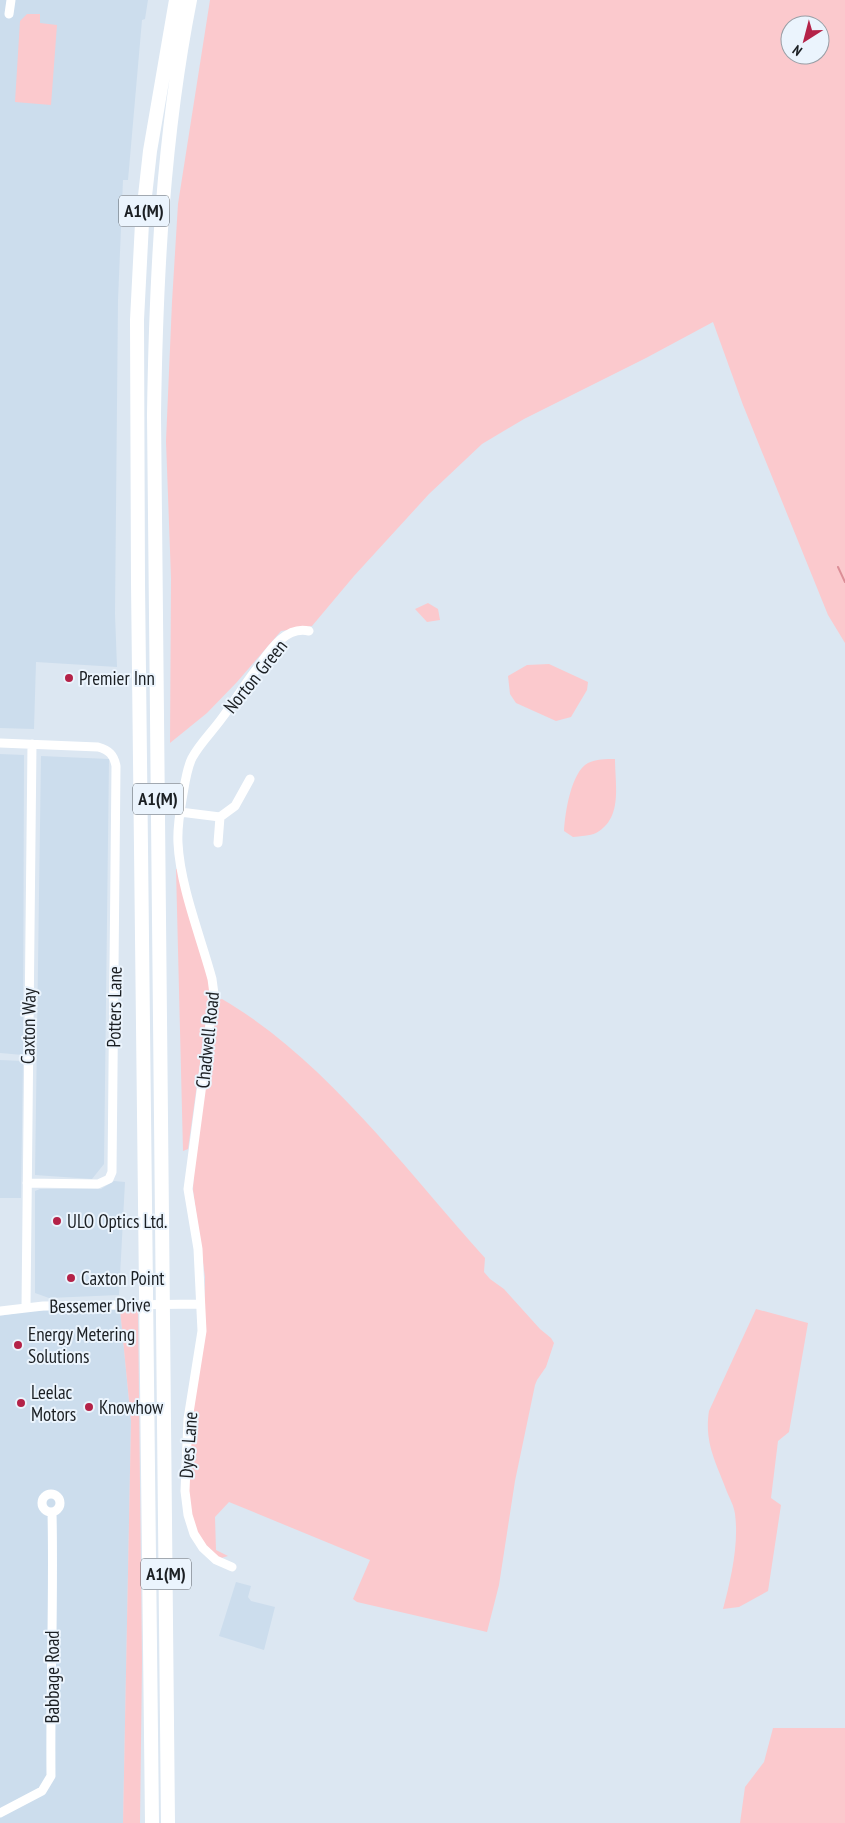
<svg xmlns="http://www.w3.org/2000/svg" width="845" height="1823" font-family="'PT Sans Narrow',sans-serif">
  <rect width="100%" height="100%" fill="#dce7f2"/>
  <path fill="#ccdded" d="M0,0h148l-3,19 -3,1 -14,160h-5l-5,120 -3,314 2,53 -81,-5 -2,67 -34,-1z
    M0,754l24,1 -1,300 -23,-2z
    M41,756l68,3 -5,405 -12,15 -57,-4z
    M0,1060l23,1 -2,137h-21z
    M114,1181l11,1 -6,113 -70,3 -14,-5v-102l5,-2h61z
    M120,1309l11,112 -8,402h-123v-507l29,-5z
    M236,1582l15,4 -3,11 3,4 24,6 -11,43 -45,-14z"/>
  <path fill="#fbc9cd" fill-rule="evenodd" d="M210,0h635v643l-17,-28 -85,-210 -30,-83 -67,36 -122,61 -42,25 -53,50 -75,82 -42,50 -31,5 -44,51 -30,31 -37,30 1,-165 -5,-137 6,-139 6,-98zM790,25h30v30h-30z
    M27,14h13v9l17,2 -6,80 -36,-3 5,-81z
    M428,603l10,6 2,11 -13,2 -12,-13z
    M549,664l39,18 -1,8 -16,27 -15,4 -40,-18 -6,-9 -2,-18 19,-11z
    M615,759c0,26 8,59 -19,74 -6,3 -16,3 -23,4l-9,-6c1,-18 7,-59 24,-68 8,-4 18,-4 27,-4z
    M176,869h4l29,114 1,8 -22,158 -5,2z
    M222,999c103,60 184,171 263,259l-1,14 6,7 14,10 36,40 11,9 3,5 -8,24 -9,13 -2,5 -20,96 -16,104 -12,47 -130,-30 -4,-3 17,-39 -141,-58 -14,15 1,33 12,6 -7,2 -7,-2 -19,-25 -6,-22 -3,-49 18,-141 1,-42 -12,-87 1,-23 18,-141 6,-26z
    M138,1308l4,354 -2,161h-17l8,-402 -11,-112z
    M756,1309l52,14 -19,109 -11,9 -7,57 10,7 -13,86 -29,16 -16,2c8,-30 16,-65 12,-95 -1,-8 -5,-15 -8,-22 -11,-30 -23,-49 -18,-81z
    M773,1728h72v95h-105l5,-36 19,-25z"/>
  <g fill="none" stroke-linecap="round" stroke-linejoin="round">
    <path stroke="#dc8e97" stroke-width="2" d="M838,567l7,15"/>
    <path stroke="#fff" stroke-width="9" d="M9,14l2,-14
      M0,743l98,4c11,3 16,8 18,19l-4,406 -3,7 -11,5 -71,-1
      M180,812l40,5 15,-11 15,-27
      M218,843l2,-26
      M26,1307l6,-563
      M0,1311l43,-5 157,-2
      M42 1503a9 9 0 1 1 18 0a9 9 0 1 1-18 0Z
      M232,1567l-16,-7 -13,-12 -9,-14 -6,-19 -3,-24 3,-72 14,-88 -4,-82 -10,-60 26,-195 -2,-15c-11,-41 -32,-93 -34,-136 -1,-17 2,-32 5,-49 2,-12 4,-26 9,-36 8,-15 20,-26 30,-40 11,-15 21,-31 33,-47 12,-16 29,-46 54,-40
      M0,1813l42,-22 9,-15c-1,-88 3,-176 1,-264"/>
    <path stroke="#fff" stroke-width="14" d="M152,1823l-14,-1240 -1,-263 5,-97 8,-72 26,-151
      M168,1823l-14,-1408c2,-139 9,-278 36,-415"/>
  </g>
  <g fill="#b42248" stroke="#ebf4fd" stroke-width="2">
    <circle cx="69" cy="678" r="5"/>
    <circle cx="57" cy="1221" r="5"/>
    <circle cx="71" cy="1278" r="5"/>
    <circle cx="18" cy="1345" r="5"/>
    <circle cx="21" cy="1403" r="5"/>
    <circle cx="89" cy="1407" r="5"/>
  </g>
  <g text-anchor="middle" stroke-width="4" stroke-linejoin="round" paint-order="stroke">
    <g fill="#ebf4fd" stroke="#595f64" stroke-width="1">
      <rect x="119" y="195.5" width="50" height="31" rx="4"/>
      <rect x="133" y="783.5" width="50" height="31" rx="4"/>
      <rect x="141" y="1558.5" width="50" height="31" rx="4"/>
    </g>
    <g font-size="18" font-weight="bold" fill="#1b1f23">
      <text x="144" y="217">A1(M)</text>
      <text x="158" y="805">A1(M)</text>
      <text x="166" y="1580">A1(M)</text>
    </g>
    <g font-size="19" fill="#1b1f23" stroke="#ebf4fd">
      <text transform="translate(255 676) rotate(-51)" y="7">Norton Green</text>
      <text transform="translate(114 1007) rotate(-89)" y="7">Potters Lane</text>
      <text transform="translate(28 1026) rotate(-89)" y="7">Caxton Way</text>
      <text transform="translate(207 1040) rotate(-84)" y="7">Chadwell Road</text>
      <text transform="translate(100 1305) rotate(-1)" y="7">Bessemer Drive</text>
      <text transform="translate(188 1445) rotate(-86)" y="7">Dyes Lane</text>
      <text transform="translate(52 1677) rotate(-90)" y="7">Babbage Road</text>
    </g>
    <g font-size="19" fill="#1b1f23" stroke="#ebf4fd" text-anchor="start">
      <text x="79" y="685">Premier Inn</text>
      <text x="67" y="1228">ULO Optics Ltd.</text>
      <text x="81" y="1285">Caxton Point</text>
      <text x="28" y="1341">Energy Metering<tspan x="28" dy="22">Solutions</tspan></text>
      <text x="31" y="1399">Leelac<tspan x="31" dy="22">Motors</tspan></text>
      <text x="99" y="1414">Knowhow</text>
    </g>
  </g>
  <g transform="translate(805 40) rotate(216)"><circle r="24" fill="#ebf4fd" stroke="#989fa6"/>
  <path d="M0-4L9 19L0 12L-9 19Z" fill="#b42248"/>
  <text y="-8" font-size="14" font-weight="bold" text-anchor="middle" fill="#1b1f23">N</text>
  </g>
</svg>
